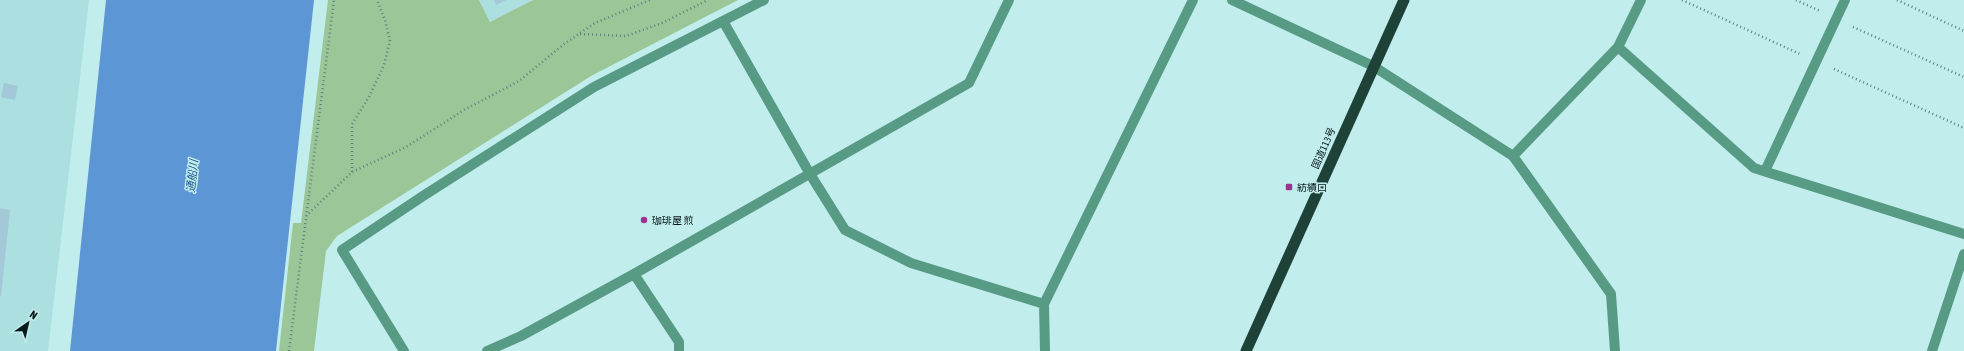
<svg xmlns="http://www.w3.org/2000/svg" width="1964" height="351" font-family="'Asap Condensed','Noto Sans JP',sans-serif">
  <rect width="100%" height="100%" fill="#c2eded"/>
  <path fill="#abdfe0" d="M0,0h89l-41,351h-48z
    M479,0h54l-43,22z"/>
  <path fill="#9ac698" d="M328,0h151l11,22 43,-22h205l-147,76 -254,160 -11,15 -12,100h-35l14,-128h8z"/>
  <path fill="#5d96d4" d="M106,0h208l-38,351h-206z"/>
  <path fill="#a3c8d7" d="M494,0h12l-10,5z
    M4,83l14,3 -3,14 -14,-3z
    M0,208l10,2 -9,86h-1z"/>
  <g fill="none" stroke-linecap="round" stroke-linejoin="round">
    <path stroke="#627f7f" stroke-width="2.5" stroke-dasharray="1 3" stroke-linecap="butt" d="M1682,0l118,54
      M1796,0l24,11
      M1897,0l67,31
      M1853,27l111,50
      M580,34l46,2 36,-13 46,-23
      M1834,69l130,59
      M352,172v-48l17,-27 15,-32 6,-24 -5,-21 -8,-20
      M306,216l46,-44 54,-25 58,-37 55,-29 45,-37 31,-21 55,-23
      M289,351l45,-351"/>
    <path stroke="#589b85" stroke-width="10" d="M1232,0l141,66 140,90 98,138 4,57
      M723,21l87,153 35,56 66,33 133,41
      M1618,47l136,121 210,66
      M1513,156l105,-109 23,-47
      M1765,171l80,-171
      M634,274l45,68v9
      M404,351l-62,-101 81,-54 171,-109 170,-87
      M487,351l34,-15 113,-62 335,-191 40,-83
      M1045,351l-1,-47 149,-304
      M1932,351l32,-97"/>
    <path stroke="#1e4237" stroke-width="11" d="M1246,351l158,-351"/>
  </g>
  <g fill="#9e3292" stroke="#c2eded" stroke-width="1.5">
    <rect x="1285" y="183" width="8" height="8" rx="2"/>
    <circle cx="644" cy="220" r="4"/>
  </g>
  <g text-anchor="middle" stroke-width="3" stroke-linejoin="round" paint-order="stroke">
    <g font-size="10" fill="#091a1a" stroke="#c2eded">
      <text transform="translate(1323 148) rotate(-66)" y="4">国道113号</text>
    </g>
    <g font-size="10" fill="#091a1a" stroke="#c2eded" text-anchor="start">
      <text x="1297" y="191">紡績口</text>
      <text x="652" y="224">珈琲屋 煎</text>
    </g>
    <g font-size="11" font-style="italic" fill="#18548e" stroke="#c2eded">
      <text transform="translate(192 176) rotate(-84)" y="4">通船川</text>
    </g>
  </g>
  <g transform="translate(28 323) rotate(34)" stroke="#c2eded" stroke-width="3" paint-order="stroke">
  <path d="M0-3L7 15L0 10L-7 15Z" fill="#091a1a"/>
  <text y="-6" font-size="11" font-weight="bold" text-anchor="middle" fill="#091a1a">N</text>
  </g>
</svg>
